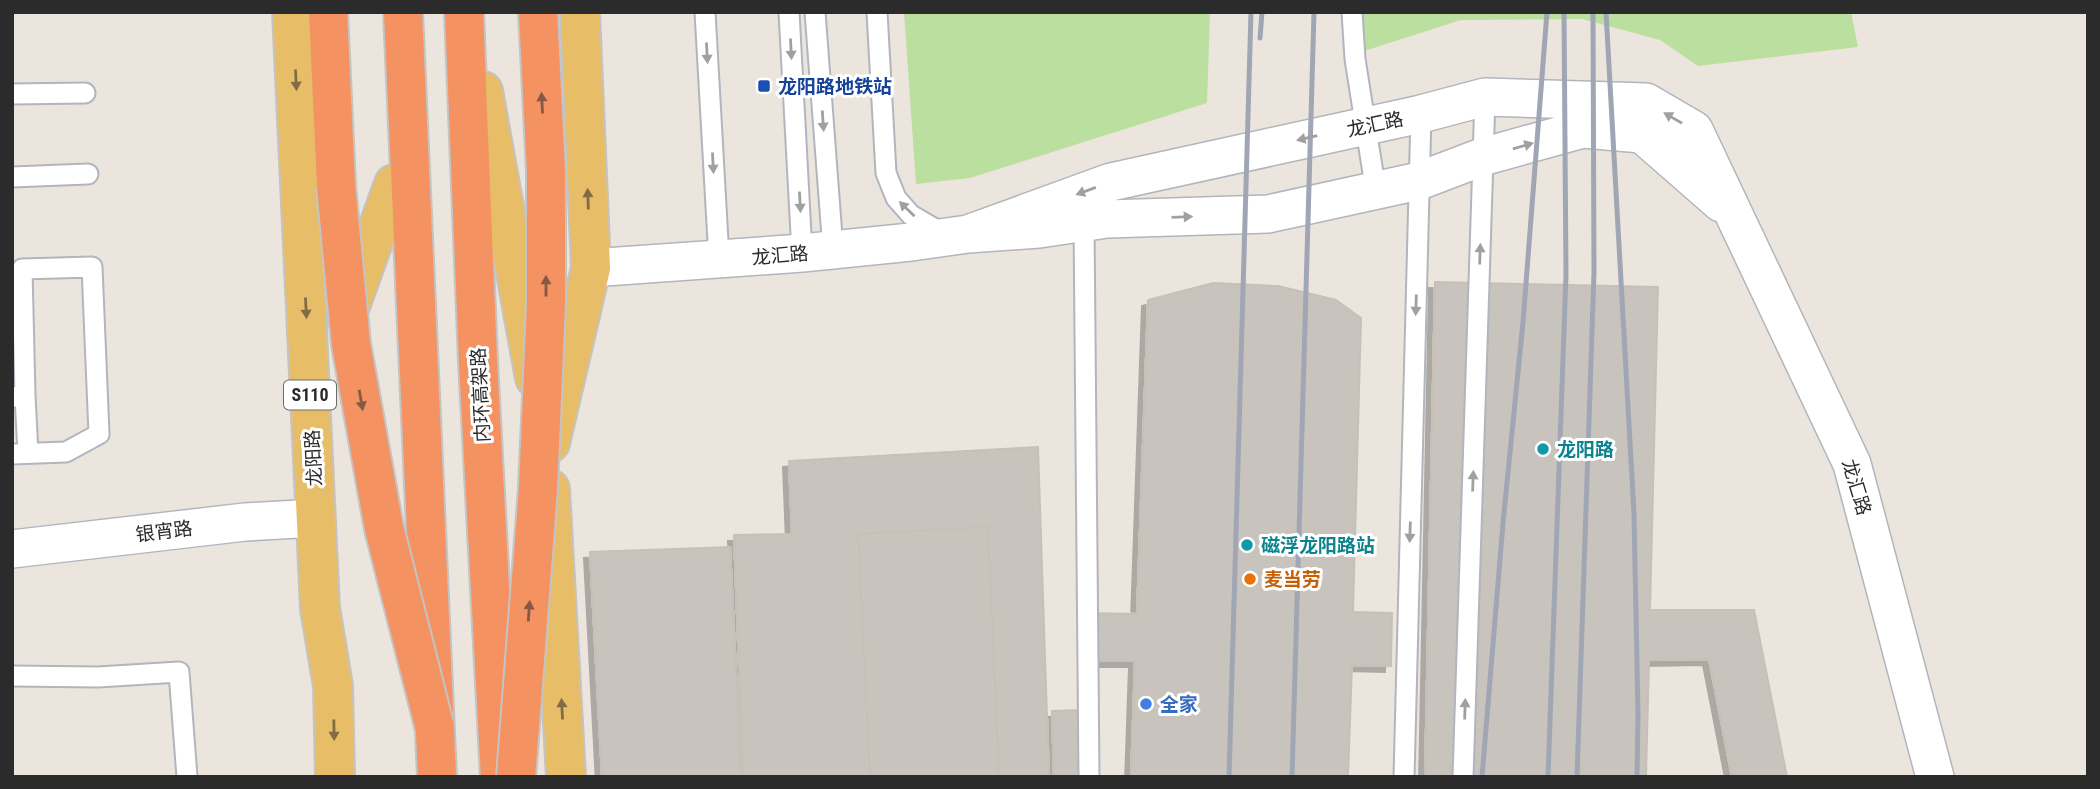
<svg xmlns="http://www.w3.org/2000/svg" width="2100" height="789" font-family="'Roboto Condensed','Noto Sans SC',sans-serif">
  <defs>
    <filter id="shadow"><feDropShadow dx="-6" dy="6" stdDeviation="0" flood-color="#0004"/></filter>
  </defs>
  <rect width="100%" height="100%" fill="#ece5de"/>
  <path fill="#bbdf9e" d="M904,12h306l-3,91 -237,75 -54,6z
    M1359,12h492l7,35 -160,19 -38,-26 -78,-21 -121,1 -103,33z"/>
  <path fill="#c8c3bc" stroke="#c7c0b8" stroke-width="2" filter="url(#shadow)" d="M1435,282l223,5 -8,323h104l33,167h-55l-23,-118 -60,1 -3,117h-221z
    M1213,283l65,3 58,14 25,18 -8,294 39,1 -1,53 -39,-1 -4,112h-217l4,-116h-50v-48l52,1 11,-314z
    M1038,447l11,330h-306l-9,-242 58,-1 -3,-73z
    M988,527l11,250h-129l-12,-243z
    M730,547l11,230h-139l-12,-225z
    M1082,710l2,67h-30l-2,-66z"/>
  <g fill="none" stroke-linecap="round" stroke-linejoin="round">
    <defs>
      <path id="lane" d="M705,12l14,247
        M789,12l13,241
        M815,12l18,238
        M877,12l9,161 10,25 15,17 24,14 13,2
        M1352,12l3,47 21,133
        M12,94l73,-1
        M12,177l76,-3
        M1084,222l5,555
        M13,397l12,-1 3,57
        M12,454l54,-2 33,-18 -7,-167 -70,2 3,127
        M12,676l86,1 81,-5 8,105
        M1404,777l17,-663
        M1463,777l22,-680"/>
      <path id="street" d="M968,234l143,-52 310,-68 64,-17 161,5 48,28 158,334 83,313
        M591,268l211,-15 109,-11 57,-8 71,-5 68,-10 161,-5 151,-33 63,-24 101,-28 59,5 79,69
        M12,549l233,-27 71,-4"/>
      <path id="primary" d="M292,12l28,596 13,78 2,91
        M483,91l52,287
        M346,317l48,-133
        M550,443l41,-175 -11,-256
        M550,489l16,288"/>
      <path id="highway" d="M328,12l8,174
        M403,12l34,765
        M464,12l14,349 22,416
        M538,12l8,159"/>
    </defs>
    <use href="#lane" stroke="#b1b5be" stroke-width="23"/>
    <use href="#street" stroke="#b1b5be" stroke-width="40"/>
    <use href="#primary" stroke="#c4c4c4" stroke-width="42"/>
    <use href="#highway" stroke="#c4c4c4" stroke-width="42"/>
    <use href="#lane" stroke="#fff" stroke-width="19"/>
    <use href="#street" stroke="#fff" stroke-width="37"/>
    <use href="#primary" stroke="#e8bd67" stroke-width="38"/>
    <use href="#highway" stroke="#f49261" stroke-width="38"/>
    <path stroke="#a1a6b4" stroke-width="5" d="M1606,12l28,502 4,201 -1,62
      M1260,38l2,-26
      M1229,777l22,-765
      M1292,777l22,-765
      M1482,777l21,-254 20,-201 24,-310
      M1548,777l18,-502 -2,-263
      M1577,777l17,-505 -1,-260"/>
    <defs>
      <path id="highway-bridge" d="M336,186l15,158 33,184 50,197
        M516,777l22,-288 8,-185v-133"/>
    </defs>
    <use href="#highway-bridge" stroke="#c4c4c4" stroke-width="42" stroke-linecap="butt"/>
    <use href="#highway-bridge" stroke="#f49261" stroke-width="38"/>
  </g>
  <defs><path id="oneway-solid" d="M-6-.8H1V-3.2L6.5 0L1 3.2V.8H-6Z" transform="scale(1.75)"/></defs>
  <g fill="#a0a0a0">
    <use href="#oneway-solid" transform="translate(791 49) rotate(87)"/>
    <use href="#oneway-solid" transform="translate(707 53) rotate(87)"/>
    <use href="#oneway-solid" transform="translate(1673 118) rotate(-150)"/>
    <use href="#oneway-solid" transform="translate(823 121) rotate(86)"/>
    <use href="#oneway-solid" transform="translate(1307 138) rotate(167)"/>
    <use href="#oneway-solid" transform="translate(1523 146) rotate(-16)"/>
    <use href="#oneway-solid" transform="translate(713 163) rotate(87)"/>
    <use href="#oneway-solid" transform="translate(1086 191) rotate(160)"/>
    <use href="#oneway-solid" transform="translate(800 202) rotate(87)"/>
    <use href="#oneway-solid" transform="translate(907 209) rotate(-136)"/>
    <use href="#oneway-solid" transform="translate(1182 217) rotate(-2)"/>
    <use href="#oneway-solid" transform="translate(1480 254) rotate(-88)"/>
    <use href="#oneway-solid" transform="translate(1416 305) rotate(92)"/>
    <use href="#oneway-solid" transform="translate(1473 481) rotate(-88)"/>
    <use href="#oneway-solid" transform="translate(1410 532) rotate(92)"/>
    <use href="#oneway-solid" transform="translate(1465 709) rotate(-88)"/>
  </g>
  <g fill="#806d46">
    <use href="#oneway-solid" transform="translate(296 80) rotate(87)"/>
    <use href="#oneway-solid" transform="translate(588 199) rotate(-92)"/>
    <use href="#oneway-solid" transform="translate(306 308) rotate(87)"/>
    <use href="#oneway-solid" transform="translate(562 709) rotate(-93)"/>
    <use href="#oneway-solid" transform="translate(334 730) rotate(89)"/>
  </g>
  <g fill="#855943">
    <use href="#oneway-solid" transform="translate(542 103) rotate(-93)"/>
    <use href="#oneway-solid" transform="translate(546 286) rotate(-90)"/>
    <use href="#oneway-solid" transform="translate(361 400) rotate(80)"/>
    <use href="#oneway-solid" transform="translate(529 611) rotate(-86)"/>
  </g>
  <rect fill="#1a4fb4" stroke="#fff" stroke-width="2.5" x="757" y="79" width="14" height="14" rx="3.5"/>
  <g fill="#0f9aa8" stroke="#fff" stroke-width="2.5">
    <circle cx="1543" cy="449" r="7"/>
    <circle cx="1247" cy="545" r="7"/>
  </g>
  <circle fill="#e8710a" stroke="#fff" stroke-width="2.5" cx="1250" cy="579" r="7"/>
  <circle fill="#3f7fe0" stroke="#fff" stroke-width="2.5" cx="1146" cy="704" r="7"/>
  <g text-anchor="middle" stroke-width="6" stroke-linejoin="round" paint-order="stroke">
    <rect fill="#fff" stroke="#6b6b6b" stroke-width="2" x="284" y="380.5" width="52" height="29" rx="5"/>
    <g font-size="18" font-weight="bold" fill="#2b2b2b">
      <text x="310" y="401">S110</text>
    </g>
    <g font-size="19" font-weight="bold" fill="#164399" stroke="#fff" text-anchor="start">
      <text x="778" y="93">龙阳路地铁站</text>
    </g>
    <g font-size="19" fill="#2b2b2b" stroke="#fff">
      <text transform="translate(1375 124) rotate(-12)" y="7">龙汇路</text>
      <text transform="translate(780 255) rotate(-5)" y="7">龙汇路</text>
      <text transform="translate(480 395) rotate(-93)" y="7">内环高架路</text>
      <text transform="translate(313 458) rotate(-93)" y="7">龙阳路</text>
      <text transform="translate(1857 487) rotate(73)" y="7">龙汇路</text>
      <text transform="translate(164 531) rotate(-7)" y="7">银宵路</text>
    </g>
    <g font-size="19" font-weight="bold" fill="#0d838f" stroke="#fff" text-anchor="start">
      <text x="1557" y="456">龙阳路</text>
      <text x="1261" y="552">磁浮龙阳路站</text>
    </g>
    <g font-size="19" font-weight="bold" fill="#c56008" stroke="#fff" text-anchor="start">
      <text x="1264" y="586">麦当劳</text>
    </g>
    <g font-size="19" font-weight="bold" fill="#366cbe" stroke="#fff" text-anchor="start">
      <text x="1160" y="711">全家</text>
    </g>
  </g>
  <rect width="2100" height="789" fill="none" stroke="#2b2b2b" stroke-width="28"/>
</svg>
